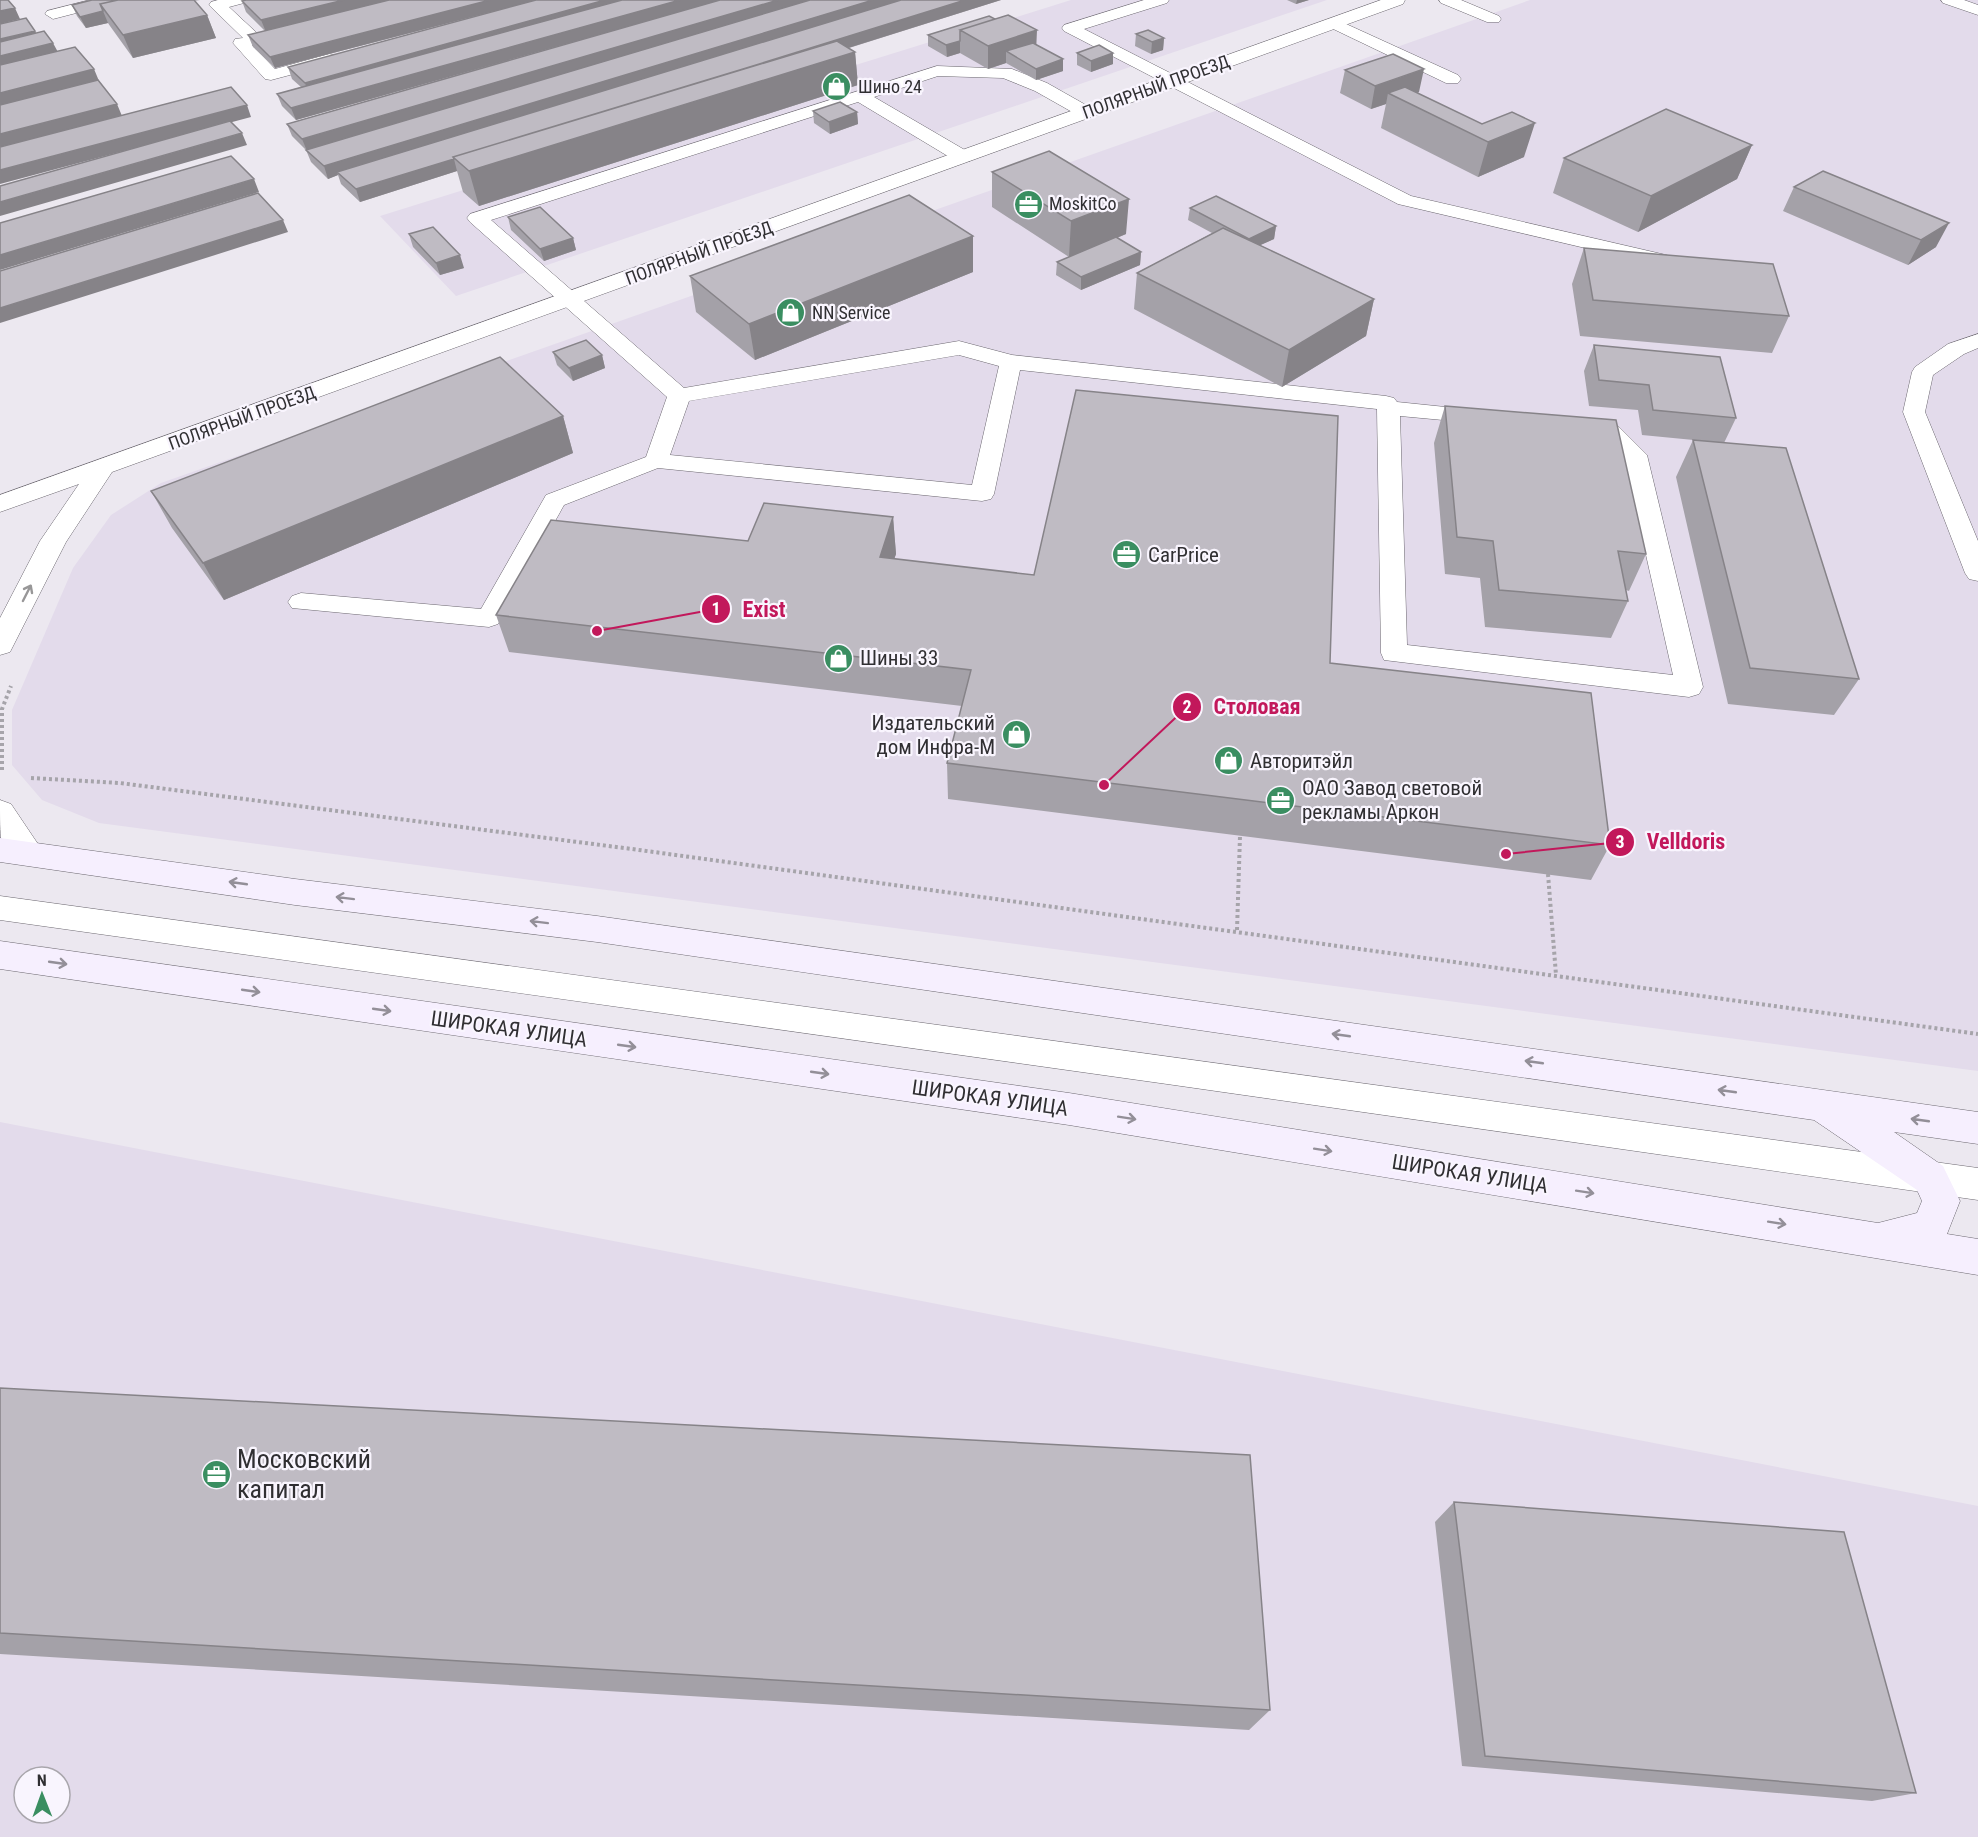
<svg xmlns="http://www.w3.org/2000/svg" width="1978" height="1837" font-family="'Roboto Condensed',sans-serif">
  <rect width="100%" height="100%" fill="#ece8f0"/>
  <path fill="#e3dbeb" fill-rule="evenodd" d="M1071,0h256l-871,296 -76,-80 468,-146 -2,-2 145,-45 3,1z
    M1530,0h448v1071l-1879,-248 -57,-23 -30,-35v-55l61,-142 38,-53 50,-32z
    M0,1122l1978,384v331h-1978zM24,1777h36v36h-36z"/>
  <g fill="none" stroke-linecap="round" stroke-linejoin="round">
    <defs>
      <path id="lane" d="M90,0h27l-2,3 -62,16 -8,-5 2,-3z
        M218,0h28l-2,3 -15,4 29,27 35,-9 6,2 2,3 -2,3 -47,12 23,24 54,-15 6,1 2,4 -2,4 -64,17 -6,-1 -32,-36 2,-4 8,-1 -34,-33 2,-3z
        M1144,0h25l-2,3 -83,26 327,167 255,59 7,2 3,4 -3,4 -7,2 -268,-63 -334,-173 -2,-3 2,-3z
        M1439,0h22l38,16 2,3 -2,3h-12l-46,-19z
        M1941,0h23l14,5v10l-35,-12z
        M1333,18l125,57 3,4 -3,4h-12l-119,-57 -2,-3 2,-3z
        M937,66l75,3 35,14 46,26 3,4 -3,4h-12l-46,-26 -32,-13 -65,-2 -64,21 96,56 2,4 -2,4h-14l-98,-59 -367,118 193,168 275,-47 53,14 374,41 8,2 3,4 97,10 3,5 -3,5 -8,2 -86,-8 7,229 266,30 -49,-218 -24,-23 -25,-3 -4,-5 4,-5 8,-2 32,4 32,32 56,232 -4,7 -10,3 -305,-37 -3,-7 -4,-244 -357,-39 -26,124 -3,5 -9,2 -324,-33 -94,37 -66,119 -9,3 -197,-19 -4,-6 4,-6 9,-3 180,16 65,-114 100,-38 21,-60 -197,-175 -3,-4 3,-4zM959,355l40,11 -27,119 -302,-30 19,-54z
        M1978,334v14l-14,6 -31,21 -8,37 53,129v40l-9,-2 -4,-6 -62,-161 9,-40 3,-5 33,-23z
        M0,896l1978,272v32l-811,-116 -1167,-164z"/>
      <path id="street" d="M1381,0h24l-2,4 -1291,468 -46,70 -56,110 -10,3v-37l40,-77 39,-57 -79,28v-17z
        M0,800l11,4 33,49 -5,9c-19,6 -31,-6 -38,-24 -1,-10 -1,-27 -1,-38z"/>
      <path id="secondary" d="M0,838l295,41 302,37 1381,196v32l-84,-12 49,34 17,35 -13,33 31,5v36l-909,-150 -1069,-156v-28l1069,152 809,130 39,-10 5,-12 -5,-11 -103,-70 -1217,-178 -302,-37 -295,-43z"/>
    </defs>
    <use href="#lane" stroke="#6c6870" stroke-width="1"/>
    <use href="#street" stroke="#6c6870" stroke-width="1"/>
    <use href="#secondary" stroke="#6c6870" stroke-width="1"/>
    <path stroke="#a6a4aa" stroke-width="4" stroke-dasharray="3 3" stroke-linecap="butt" d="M2,770v-61l9,-23
      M31,778l89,5 512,66 1346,185
      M1548,874l8,101
      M1237,930l3,-94"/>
    <use href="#lane" fill="#fff" fill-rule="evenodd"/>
    <use href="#street" fill="#fff" fill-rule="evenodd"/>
    <use href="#secondary" fill="#f6effe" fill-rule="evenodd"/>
  </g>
  <path fill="#a4a1a8" d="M200,0l-5,1 12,14 9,23 -83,20 -23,-32 -2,-3 -22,5 -9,-12 -5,-11z
    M246,0h755l-152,48 6,4 3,33 -379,121 -16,-14 -6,-21 -97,31 -19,-18 -3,-9 -10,4 -17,-17 -5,-12 -14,-14 -5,-12 325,-93 -316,89 -14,-14 -5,-12 24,-7 -9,-8 -4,-12 223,-60 -236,61 -22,-21 -5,-12 17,-4 -19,-19 -4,-11z
    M1287,0h22l-13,4z
    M989,16l48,29 26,26 -27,9 -30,-17 -18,6 -28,-16 -13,4 -19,-11v-11z
    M1136,34l28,4 -1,12 -12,4 -16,-8z
    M1077,53l36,11 -22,8 -14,-7z
    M1345,70l74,22 -2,1 107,64 -46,20 -97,-49 5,-24 -15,5 -31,-16z
    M813,111l44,1 1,12 -28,10 -16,-11z
    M1752,145l-15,34 -99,53 -85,-39 11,-35z
    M1823,171l113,76 -28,18 -125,-54 11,-24z
    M992,172l134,62 -9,4 24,14 -1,13 -59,25 -25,-15 1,-13 12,-5 -77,-50z
    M1190,208l86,18 -2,13 -14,6 114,54 -8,37 -84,51 -148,-78 3,-36 75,-40 -24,-13z
    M508,217l65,21 3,12 -32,11 -33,-31z
    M409,234l55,34 -24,7 -27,-28z
    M973,236v36l-218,88 -59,-48 -6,-36z
    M1584,248l205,68 -17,37 -192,-17 -8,-52z
    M1594,345l142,73 -12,25 135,236 -25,36 -106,-11 -52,-227 17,-37 11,1 -62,-6 -4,-25 -49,-4 -5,-35z
    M553,352l49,3 3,13 -32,13 -16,-16z
    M1445,406l201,148 -17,37 -3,-1 2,11 -17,37 -126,-11 -5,-49 -35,-4 -11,-131z
    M563,416l10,37 -349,147 -52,-72 -21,-37z
    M893,517l3,37 -2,5 436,104 280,182 -19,35 -643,-81 -1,-36 15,-57 -453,-54 -13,-37 252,-74z
    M0,1388l1270,322 -21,20 -1249,-76z
    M1454,1502l462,291 -44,8 -410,-35 -27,-244z"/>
  <path fill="#868388" d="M344,0h49l-127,32 -5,-12z
    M490,0h47l-262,68 -5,-11z
    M605,0h43l-339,95 -4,-12z
    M680,0h42l-426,120 -5,-12z
    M778,0h40l-511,151 -5,-12z
    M873,0h37l-573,172 1,3 -10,4 -4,-13z
    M965,0h36l-535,168 -11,-9z
    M1297,0h12l-13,4z
    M15,8l5,11 -20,5v-13z
    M103,11l5,12 -22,5 -6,-11z
    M207,15l9,23 -83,20 -10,-23z
    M1037,30l-1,23 -30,-2v12l-18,6v-23z
    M35,31l6,11 -41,10v-13z
    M1164,38l-1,12 -12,4 1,-12z
    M960,41v12l-13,4 -1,-12z
    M53,43l6,11 -59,15v-13z
    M855,52l3,33 -379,121 -10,-35z
    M1113,53v11l-22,8v-11z
    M1063,59v12l-27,9v-11z
    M94,69l5,12 -99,25v-13z
    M1424,69l-5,23 -20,7 -11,-6 -2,11 -15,5 4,-23z
    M117,104l5,12 -122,31v-13z
    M247,105l4,12 -251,67v-14z
    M857,112l1,12 -28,10 -1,-12z
    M1535,123l-11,34 -46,20 10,-35z
    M242,133l5,12 -247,71v-14z
    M1752,145l-15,34 -99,53 13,-36z
    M454,159l3,12 -97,31 -4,-13z
    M254,179l5,13 -259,78v-15z
    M1129,199l-3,35 -57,23 2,-36z
    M283,220l5,12 -288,91v-15z
    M1949,223l-13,24 -28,18 13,-25z
    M1276,226l-2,13 -27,12 2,-12z
    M973,236v36l-218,88 -6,-36z
    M573,238l3,12 -32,11 -4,-12z
    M1141,252l-1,13 -59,25v-13z
    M460,255l4,13 -24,7 -4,-12z
    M1374,299l-8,37 -84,51 7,-37z
    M602,355l3,13 -32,13 -4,-13z
    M563,416l10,37 -349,147 -21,-37z
    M893,517l3,37 -14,40 -2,-37z"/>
  <path fill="#bfbbc3" stroke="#868388" stroke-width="1.5" d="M0,0h8l7,8 -15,3z
    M92,0h26l-18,4 3,7 -23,6 -8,-12z
    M118,0h76l13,15 -84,20 -23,-31z
    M246,0h98l-83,20 -19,-19z
    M389,0h101l-220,57 -22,-22z
    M536,0h69l-300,83 -17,-16z
    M622,0h58l-389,108 -14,-14z
    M720,0h58l-476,139 -15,-15z
    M810,0h63l-549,166 -18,-16z
    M901,0h64l-222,69 -290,88 1,2 -98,30 -19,-17z
    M1008,15l29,15 -49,16 -28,-16z
    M989,16l6,3 -35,11v11l-14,4 -18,-10z
    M26,18l9,13 -35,8v-15z
    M1148,30l16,8 -12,4 -16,-8z
    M44,31l9,12 -53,13v-14z
    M837,41l18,11 -386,119 -16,-14z
    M1033,43l30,16 -27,10 -30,-18z
    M1099,45l14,8 -22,8 -14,-8z
    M75,47l19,22 -94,24v-28z
    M1393,54l31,15 -49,17 -30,-16z
    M98,80l19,24 -117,30v-29z
    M231,87l16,18 -247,65v-23z
    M1405,87l77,37 30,-12 23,11 -47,19 -100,-49z
    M840,102l17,10 -28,10 -16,-11z
    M1666,109l86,36 -101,51 -87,-38z
    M230,121l12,12 -242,69v-16z
    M1049,151l80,48 -58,22 -79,-49z
    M231,156l23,23 -254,76v-32z
    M1823,171l126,52 -28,17 -127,-53z
    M258,193l25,27 -283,88v-37z
    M909,195l64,41 -224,88 -59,-48z
    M1216,196l60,30 -27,13 -59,-31z
    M540,207l33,31 -33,11 -32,-32z
    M433,227l27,28 -24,8 -27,-29z
    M1223,228l151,71 -85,51 -152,-77z
    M1116,237l25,15 -60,25 -24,-15z
    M1584,248l189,16 16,52 -196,-16z
    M586,340l16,15 -33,13 -16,-16z
    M1594,345l126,12 16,61 -83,-8 -4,-25 -50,-5z
    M500,357l63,59 -360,147 -52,-72z
    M1076,390l262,26 -8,247 261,30 19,152 -663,-82 24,-93 -475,-55 55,-95 197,21 16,-38 129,14 -13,40 154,18z
    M1445,406l171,14 30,134 -28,-3 10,50 -129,-11 -6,-49 -36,-4z
    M1693,440l93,8 73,231 -109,-11z
    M0,1388l1250,67 20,255 -1270,-77z
    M1454,1502l390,30 72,261 -431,-37z"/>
  <defs><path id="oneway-shaft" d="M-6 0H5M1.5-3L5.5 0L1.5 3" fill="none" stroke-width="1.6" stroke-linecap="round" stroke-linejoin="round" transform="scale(1.5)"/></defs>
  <use stroke="#989798" href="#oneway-shaft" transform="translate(27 593) rotate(-63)"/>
  <g stroke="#938f98">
    <use href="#oneway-shaft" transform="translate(238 883) rotate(-172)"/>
    <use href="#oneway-shaft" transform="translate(345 898) rotate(-173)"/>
    <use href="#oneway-shaft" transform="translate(539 922) rotate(-173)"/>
    <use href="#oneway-shaft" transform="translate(58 963) rotate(8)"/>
    <use href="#oneway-shaft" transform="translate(251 991) rotate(8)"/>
    <use href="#oneway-shaft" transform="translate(382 1010) rotate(8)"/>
    <use href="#oneway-shaft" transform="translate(1341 1035) rotate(-172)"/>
    <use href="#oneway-shaft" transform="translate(627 1046) rotate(8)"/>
    <use href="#oneway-shaft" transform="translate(1534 1062) rotate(-172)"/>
    <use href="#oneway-shaft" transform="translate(820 1073) rotate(8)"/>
    <use href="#oneway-shaft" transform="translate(1727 1091) rotate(-172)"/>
    <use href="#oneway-shaft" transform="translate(1127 1118) rotate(9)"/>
    <use href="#oneway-shaft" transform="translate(1920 1120) rotate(-172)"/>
    <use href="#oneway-shaft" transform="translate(1323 1150) rotate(9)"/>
    <use href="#oneway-shaft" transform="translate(1585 1192) rotate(9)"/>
    <use href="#oneway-shaft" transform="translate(1777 1223) rotate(9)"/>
  </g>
  <defs>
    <symbol id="shop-disc" viewBox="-11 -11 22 22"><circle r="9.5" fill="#3a8e61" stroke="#f9f5fe"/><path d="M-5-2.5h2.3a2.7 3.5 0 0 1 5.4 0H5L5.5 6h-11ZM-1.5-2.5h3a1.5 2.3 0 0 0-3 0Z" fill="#fff"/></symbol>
    <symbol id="office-disc" viewBox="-11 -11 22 22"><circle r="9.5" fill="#3a8e61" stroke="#f9f5fe"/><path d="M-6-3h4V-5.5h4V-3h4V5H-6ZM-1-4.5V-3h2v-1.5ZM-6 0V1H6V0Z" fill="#fff"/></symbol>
  </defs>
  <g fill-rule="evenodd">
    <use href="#shop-disc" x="820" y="70" width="33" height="33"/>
    <use href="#office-disc" x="1012" y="188" width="33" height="33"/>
    <use href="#shop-disc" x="774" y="296" width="33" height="33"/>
    <use href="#office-disc" x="1110" y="538" width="33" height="33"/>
    <use href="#shop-disc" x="822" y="642" width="33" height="33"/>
    <use href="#shop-disc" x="1000" y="718" width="33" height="33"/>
    <use href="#shop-disc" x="1212" y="744" width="33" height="33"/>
    <use href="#office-disc" x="1264" y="784" width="33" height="33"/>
    <use href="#office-disc" x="200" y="1458" width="33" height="33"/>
  </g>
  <g text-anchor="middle" stroke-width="4.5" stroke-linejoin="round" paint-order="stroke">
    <g font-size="18" fill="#302f32" stroke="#f9f5fe" text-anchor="start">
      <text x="858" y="93">Шино 24</text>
      <text x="1049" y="210">MoskitCo</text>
      <text x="812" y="319">NN Service</text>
    </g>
    <g font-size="18" fill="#302f32" stroke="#f9f5fe">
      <text transform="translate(1156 87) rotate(-20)" y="6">ПОЛЯРНЫЙ ПРОЕЗД</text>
      <text transform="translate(699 253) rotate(-20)" y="6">ПОЛЯРНЫЙ ПРОЕЗД</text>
      <text transform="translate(242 418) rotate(-20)" y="6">ПОЛЯРНЫЙ ПРОЕЗД</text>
    </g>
    <g font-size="21" fill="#302f32" stroke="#f9f5fe" text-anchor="start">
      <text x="1148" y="562">CarPrice</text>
      <text x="860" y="665">Шины 33</text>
      <text x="995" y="730" text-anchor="end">Издательский<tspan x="995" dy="24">дом Инфра-М</tspan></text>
      <text x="1250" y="768">Авторитэйл</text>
      <text x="1302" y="795">ОАО Завод световой<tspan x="1302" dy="24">рекламы Аркон</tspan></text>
    </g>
    <g font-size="21" fill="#302f32" stroke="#f9f5fe">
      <text transform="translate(509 1029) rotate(8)" y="7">ШИРОКАЯ УЛИЦА</text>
      <text transform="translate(990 1098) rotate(8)" y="7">ШИРОКАЯ УЛИЦА</text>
      <text transform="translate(1470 1174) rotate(9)" y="7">ШИРОКАЯ УЛИЦА</text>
    </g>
    <g font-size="26" fill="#302f32" stroke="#f9f5fe" text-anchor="start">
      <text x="237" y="1468">Московский<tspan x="237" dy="30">капитал</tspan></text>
    </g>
  </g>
  <path fill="none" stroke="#c2185b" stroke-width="2" d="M597 631L716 609M1104 785L1187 707M1506 854L1620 842"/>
  <g fill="#c2185b" stroke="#f9f5fe" stroke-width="2">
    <circle cx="597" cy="631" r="6"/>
    <circle cx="1104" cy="785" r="6"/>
    <circle cx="1506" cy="854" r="6"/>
    <circle cx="716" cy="609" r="15"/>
    <circle cx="1187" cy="707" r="15"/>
    <circle cx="1620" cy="842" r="15"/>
  </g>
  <g font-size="18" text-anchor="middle" font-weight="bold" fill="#fff">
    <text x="716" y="615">1</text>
    <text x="1187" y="713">2</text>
    <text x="1620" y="848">3</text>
  </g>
  <g font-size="22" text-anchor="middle" font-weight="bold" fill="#c2185b" stroke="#f9f5fe" stroke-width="4.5" stroke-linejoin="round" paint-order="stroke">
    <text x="764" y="617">Exist</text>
    <text x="1257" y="714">Столовая</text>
    <text x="1686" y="849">Velldoris</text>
  </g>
  <g transform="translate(42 1795) rotate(359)"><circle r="28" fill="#f9f5fe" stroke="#a9a6ac" stroke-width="1.5"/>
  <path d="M0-4.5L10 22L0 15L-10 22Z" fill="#3a8e61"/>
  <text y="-9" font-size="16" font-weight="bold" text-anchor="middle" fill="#302f32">N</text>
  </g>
</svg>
